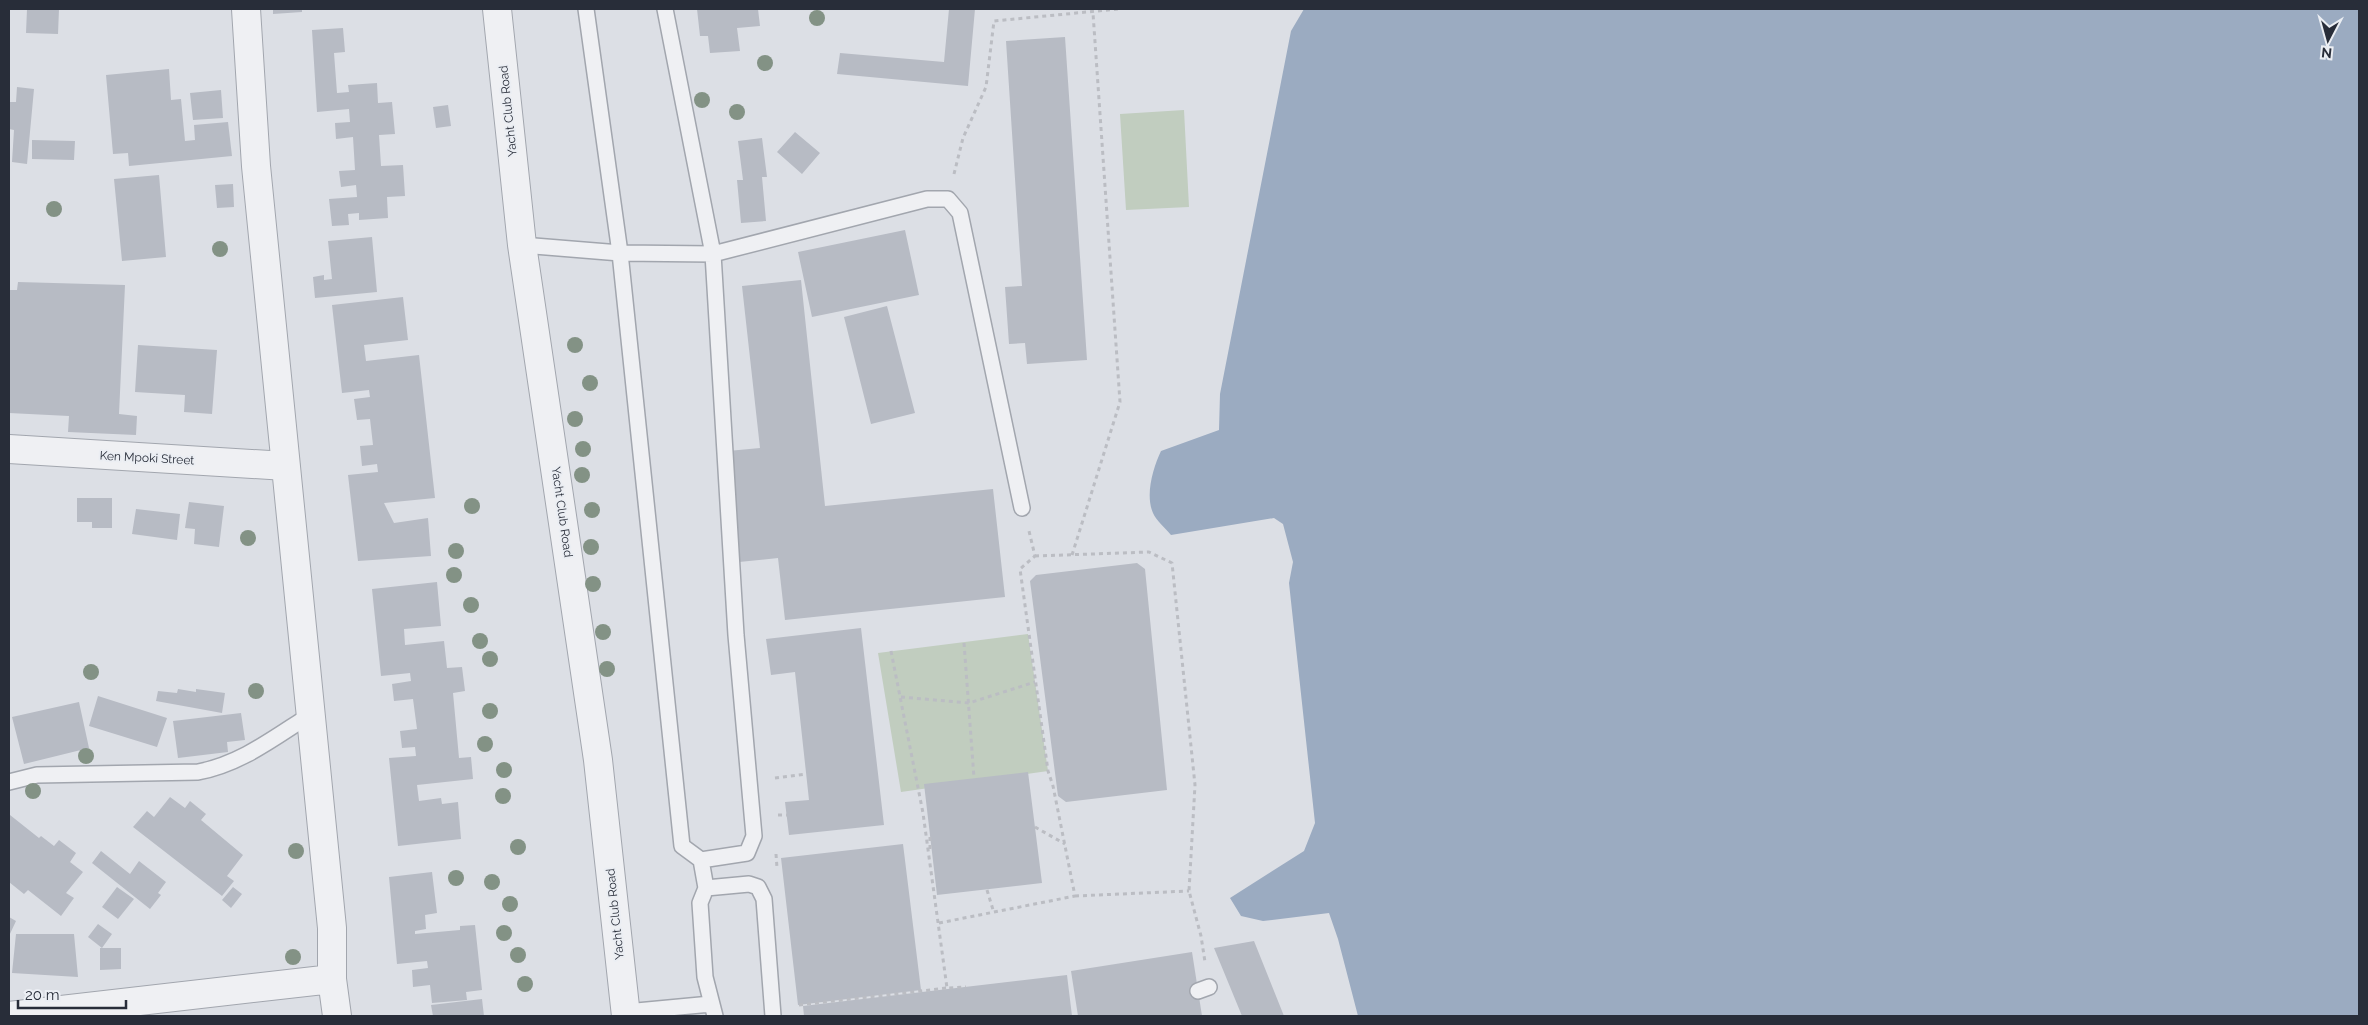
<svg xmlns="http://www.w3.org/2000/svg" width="2368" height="1025" font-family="Raleway,sans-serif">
  <rect width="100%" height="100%" fill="#dcdfe5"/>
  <path fill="#c1cdbf" d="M1184,110l5,97 -63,3 -6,-96z
    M1028,634l20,137 -147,21 -23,-139z"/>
  <path fill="#9babc1" d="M1304,9h1055v1007h-1001l-20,-77 -9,-26 -66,8 -22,-5 -11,-18 74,-47 11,-28 -26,-240 4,-21 -10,-38 -9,-6 -103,17c-6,-7 -15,-15 -18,-22 -8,-18 0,-45 8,-62l58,-21 1,-36 71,-363z"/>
  <path fill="#b7bbc4" d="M27,9h32l-1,25 -32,-1z
    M273,9h29v3l-29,2z
    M697,9h61l2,17 -23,2 3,23 -30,2 -2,-17h-8z
    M949,9h26l-7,77 -131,-12 3,-21 104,9z
    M343,28l2,24 -11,1 3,40 12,-1 -1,-7 29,-2 1,20 14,-1 3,32 -16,1 2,31 22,-1 2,31 -18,1 1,21 -29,2v-7l-11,1 1,11 -17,1 -3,-27 28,-2 -1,-12 -15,2 -2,-16 16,-1 -2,-33 -17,2 -1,-16 15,-1 -1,-13 -32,3 -5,-82z
    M1065,37l22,323 -60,4 -2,-21 -16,1 -4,-57 17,-1 -16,-245z
    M169,69l2,31 10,-1 4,42 10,-1 -1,-15 34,-3 4,34 -103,10 -1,-13 -15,1 -7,-79z
    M17,87l17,2 -7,75 -15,-2 2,-32 -5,-1v-27h7z
    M221,90l2,28 -30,2 -3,-27z
    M448,105l3,21 -15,2 -3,-21z
    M795,132l25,21 -18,21 -25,-22z
    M762,138l5,39h-5l4,44 -25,2 -4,-43h6l-5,-39z
    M32,140l43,1 -1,19 -42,-1z
    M159,175l7,82 -44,4 -8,-82z
    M233,184l1,23 -17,1 -2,-23z
    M905,230l14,65 -107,22 -14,-65z
    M372,237l5,55 -62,6 -2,-21 11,-2v5l8,-1 -4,-38z
    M801,280l24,226 168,-17 12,108 -220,23 -7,-62 -39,4 -11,-111 32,-3 -18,-162z
    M18,282l107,3 -6,129 18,2 -1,19 -68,-3 1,-16 -60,-3v-123h8z
    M403,297l5,43 -44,5 2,16 53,-6 16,143 -51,5 10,20 34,-5 3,38 -73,5 -10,-86 30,-3 -1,-8 -15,2 -2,-20 13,-1 -3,-26 -13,1 -3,-21 16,-2 -1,-7 -27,3 -10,-88z
    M887,306l28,107 -44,11 -27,-107z
    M138,345l79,5 -5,64 -28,-2 1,-17 -50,-3z
    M77,498h35v30h-20v-6h-15z
    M189,502l35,4 -5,41 -25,-3 1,-15 -10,-1z
    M136,509l44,5 -3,26 -45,-6z
    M1137,563l8,6 22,221 -101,12 -8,-6 -28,-215 6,-6z
    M437,582l4,44 -37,3 1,16 39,-4 3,27 15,-1 3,24 -12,2 6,65 12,-1 2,22 -56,6 2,16 22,-3 1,6 16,-2 3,37 -63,7 -9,-88 27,-2 -1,-9 -13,1 -2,-17 17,-2 -4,-30 -19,2 -2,-17 19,-3 -1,-8 -29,3 -9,-87z
    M861,628l23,197 -95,10 -4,-33 24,-2 -14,-128 -24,3 -5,-36z
    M178,689l18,3v-3l29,4 -3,20 -66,-12 2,-10 19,2z
    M98,696l69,22 -10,29 -68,-21z
    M79,702l10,46 -65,16 -12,-47z
    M241,713l4,27 -18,2 1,10 -50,6 -5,-37z
    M1028,772l14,111 -105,12 -13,-111z
    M170,797l15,11 5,-7 16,13 -5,6 42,35 -16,21 7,5 -12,15 -89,-69 14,-16 7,6z
    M10,815l29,23 2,-2 13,10 5,-6 17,13 -6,9 13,10 -17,21 8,5 -13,18 -33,-26 -4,4 -15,-12z
    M903,844l18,146 -123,15 -17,-147z
    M101,851l29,23 9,-13 27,21 -8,11 3,2 -11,14 -58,-46z
    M432,872l5,41 -12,2 1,14 -11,2v3l45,-4v-4l15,-1 7,65 -16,2 1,8 -35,3 -2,-18 -17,2 -1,-17 16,-2 -1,-7 -30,3 -8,-87z
    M117,887l17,12 -16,20 -16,-12z
    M233,887l9,7 -11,14 -9,-8z
    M9,917l7,4 -7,15z
    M98,924l14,10 -10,14 -14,-11z
    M16,934h58l4,43 -66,-4z
    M1254,941l30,75h-42l-28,-68z
    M100,948h21v21l-21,1z
    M1192,952l10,64h-124l-7,-45z
    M1067,975l5,41h-268l-1,-10z
    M482,999l2,17h-51l-2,-11z"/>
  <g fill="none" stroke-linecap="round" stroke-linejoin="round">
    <defs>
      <path id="service" d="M586,9l34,244 62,593 19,14 46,-7 7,-17 -18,-201 -23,-381 -48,-245
        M522,245l98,8 93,1 214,-55h21l12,14 62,295
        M9,782l28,-7 161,-3c43,-8 77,-35 112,-57
        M701,860l5,28 -6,15 5,74 10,39
        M706,888l43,-4 9,3 6,12 9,117
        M1198,991l11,-4
        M626,1012l85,-8"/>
      <path id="minor" d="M246,9l10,157 76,762v51l5,37
        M9,449l277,17
        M9,1016l323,-37"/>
      <path id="tertiary" d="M497,9l25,236 76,515 28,256"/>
    </defs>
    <use href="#service" stroke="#a2a6ae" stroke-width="18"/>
    <use href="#minor" stroke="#a2a6ae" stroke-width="30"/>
    <use href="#tertiary" stroke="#a2a6ae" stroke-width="30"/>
    <path stroke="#bbbdc3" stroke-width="3" stroke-dasharray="4 4" stroke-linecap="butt" d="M954,174l9,-36 23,-51 8,-66 124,-12
      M1072,555l48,-153 -27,-389
      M1035,556l114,-4 23,11 23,222 -6,106 12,45 4,26
      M964,643l10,135
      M891,651l32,162 24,175 19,-1
      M901,697l68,6 66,-21
      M775,778l31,-4
      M778,815h9
      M1035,827l30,17
      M930,849v-12
      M776,854l1,14
      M987,890l7,23
      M1075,896l114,-5
      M939,923l136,-27 -22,-110 -5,-15 -28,-202 15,-13 -6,-25
      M799,1005l148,-17"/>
    <use href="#service" stroke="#eff0f3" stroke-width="15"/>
    <use href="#minor" stroke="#eff0f3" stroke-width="28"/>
    <use href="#tertiary" stroke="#eff0f3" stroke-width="28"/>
  </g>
  <g fill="#839285">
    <circle cx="817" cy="18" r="8"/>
    <circle cx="765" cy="63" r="8"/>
    <circle cx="702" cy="100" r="8"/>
    <circle cx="737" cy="112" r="8"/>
    <circle cx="54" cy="209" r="8"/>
    <circle cx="220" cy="249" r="8"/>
    <circle cx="575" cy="345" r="8"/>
    <circle cx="590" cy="383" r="8"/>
    <circle cx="575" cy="419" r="8"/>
    <circle cx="583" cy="449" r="8"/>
    <circle cx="582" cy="475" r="8"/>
    <circle cx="472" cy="506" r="8"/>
    <circle cx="592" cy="510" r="8"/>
    <circle cx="248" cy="538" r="8"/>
    <circle cx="591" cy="547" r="8"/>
    <circle cx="456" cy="551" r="8"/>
    <circle cx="454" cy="575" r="8"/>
    <circle cx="593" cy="584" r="8"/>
    <circle cx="471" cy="605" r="8"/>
    <circle cx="603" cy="632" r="8"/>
    <circle cx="480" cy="641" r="8"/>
    <circle cx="490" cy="659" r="8"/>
    <circle cx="607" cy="669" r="8"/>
    <circle cx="91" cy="672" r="8"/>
    <circle cx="256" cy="691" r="8"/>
    <circle cx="490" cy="711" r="8"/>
    <circle cx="485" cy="744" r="8"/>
    <circle cx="86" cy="756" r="8"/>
    <circle cx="504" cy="770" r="8"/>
    <circle cx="33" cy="791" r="8"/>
    <circle cx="503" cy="796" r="8"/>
    <circle cx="518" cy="847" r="8"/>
    <circle cx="296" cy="851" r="8"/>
    <circle cx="456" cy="878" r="8"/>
    <circle cx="492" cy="882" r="8"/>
    <circle cx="510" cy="904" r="8"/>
    <circle cx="504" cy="933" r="8"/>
    <circle cx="518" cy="955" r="8"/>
    <circle cx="293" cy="957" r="8"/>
    <circle cx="525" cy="984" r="8"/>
  </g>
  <g text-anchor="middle" stroke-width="4" stroke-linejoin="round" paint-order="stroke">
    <g font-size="12" fill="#282d39" stroke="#ebeef3">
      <text transform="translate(508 111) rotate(-96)" y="4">Yacht Club Road</text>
      <text transform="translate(147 458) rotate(3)" y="4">Ken Mpoki Street</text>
      <text transform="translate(562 512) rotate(82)" y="4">Yacht Club Road</text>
      <text transform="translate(615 914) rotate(-96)" y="4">Yacht Club Road</text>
    </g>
  </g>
  <rect width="2368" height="1025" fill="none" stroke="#282d39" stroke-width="20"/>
  <g transform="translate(2328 40) rotate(186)" stroke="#ebeef3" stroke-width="4" paint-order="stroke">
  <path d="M0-4L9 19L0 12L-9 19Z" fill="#282d39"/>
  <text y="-8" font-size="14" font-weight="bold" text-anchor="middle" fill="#282d39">N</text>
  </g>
  <path d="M18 1000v8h108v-8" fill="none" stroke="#282d39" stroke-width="2.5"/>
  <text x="25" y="1000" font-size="15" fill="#282d39" stroke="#ebeef3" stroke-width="4" paint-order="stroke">20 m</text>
</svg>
